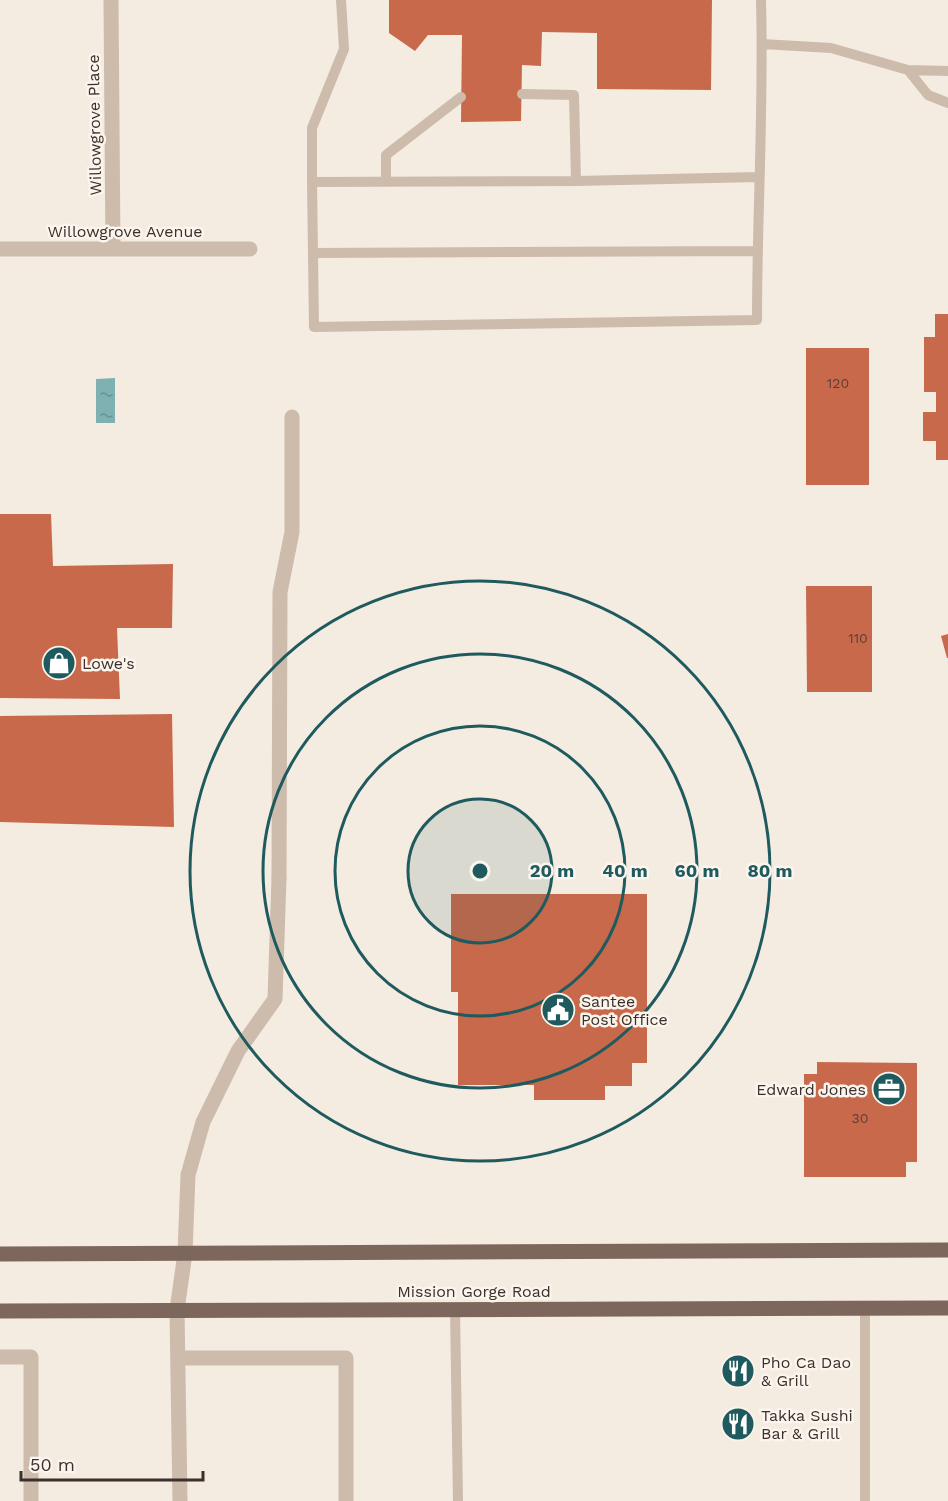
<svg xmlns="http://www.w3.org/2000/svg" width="948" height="1501" font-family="'Work Sans',sans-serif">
  <defs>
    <pattern id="water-ripples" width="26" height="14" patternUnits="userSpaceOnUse" patternTransform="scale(1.5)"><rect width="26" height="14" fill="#7fb0b2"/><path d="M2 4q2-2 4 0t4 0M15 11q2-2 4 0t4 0" fill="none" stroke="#699091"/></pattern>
  </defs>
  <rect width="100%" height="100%" fill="#f4ebe1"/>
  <path fill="url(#water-ripples)" d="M115,378v45h-19v-44z"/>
  <path fill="#c8694b" d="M389,0h323l-1,90 -114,-1v-56l-55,-1 -1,34 -19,-1 -1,56 -60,1 1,-87h-34l-13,16 -26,-18z
    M935,314h13v146h-12v-19h-13v-29h13v-20h-12v-55h11z
    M806,348h63v137h-63z
    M0,514h51l2,52 120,-2 -1,64h-55l3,71 -120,-1z
    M806,586h66v106h-65z
    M948,634v24h-1l-6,-22z
    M172,714l2,113 -174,-5v-106z
    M451,894h196v169h-15v23h-27v14h-71v-15h-76v-93h-7z
    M817,1062l100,1v99h-11v15h-102v-103h13z"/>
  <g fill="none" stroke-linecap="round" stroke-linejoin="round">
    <path stroke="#cdbbac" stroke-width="10" d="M341,0l3,49 -32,79v54l264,-1 183,-4
      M762,44l69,4 77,22 40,1
      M908,70l20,25 20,8
      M522,94l52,1 2,86
      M386,181v-26l75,-58
      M312,182l2,145 443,-7c0,-107 7,-213 4,-320
      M314,253l443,-2
      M455,1309l3,192
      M865,1309v192"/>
    <path stroke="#cdbbac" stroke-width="15" d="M111,1l2,248
      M0,249h250
      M279,878l1,-286 12,-60v-115
      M177,1310l3,191
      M0,1357h31v144
      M178,1358h168v143"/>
    <path stroke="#cdbbac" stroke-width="15" d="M177,1310l8,-57 3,-78 15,-53 35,-71 37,-52 4,-121"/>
    <path stroke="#7d675c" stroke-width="15" d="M0,1254l948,-4
      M0,1311l948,-3"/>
  </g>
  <circle cx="480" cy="871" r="72" fill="#1f5a5e" fill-opacity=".12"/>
  <g fill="none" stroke="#1f5a5e" stroke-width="3">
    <circle cx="480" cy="871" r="72"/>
    <circle cx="480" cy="871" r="145"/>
    <circle cx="480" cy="871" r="217"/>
    <circle cx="480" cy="871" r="290"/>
  </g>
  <defs>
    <symbol id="shop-disc" viewBox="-11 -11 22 22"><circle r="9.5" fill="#1f5a5e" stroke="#fbf5ee"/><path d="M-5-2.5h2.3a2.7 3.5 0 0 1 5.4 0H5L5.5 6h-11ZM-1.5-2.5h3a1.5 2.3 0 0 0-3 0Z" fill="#fff"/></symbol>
    <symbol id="civic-disc" viewBox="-11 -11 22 22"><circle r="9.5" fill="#1f5a5e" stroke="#fbf5ee"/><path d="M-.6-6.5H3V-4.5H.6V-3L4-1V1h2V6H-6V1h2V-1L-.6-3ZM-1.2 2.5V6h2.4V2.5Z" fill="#fff"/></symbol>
    <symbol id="office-disc" viewBox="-11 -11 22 22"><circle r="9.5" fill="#1f5a5e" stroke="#fbf5ee"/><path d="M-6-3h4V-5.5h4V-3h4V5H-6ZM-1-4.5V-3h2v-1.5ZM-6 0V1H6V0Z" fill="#fff"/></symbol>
    <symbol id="restaurant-disc" viewBox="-11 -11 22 22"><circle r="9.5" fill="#1f5a5e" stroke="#fbf5ee"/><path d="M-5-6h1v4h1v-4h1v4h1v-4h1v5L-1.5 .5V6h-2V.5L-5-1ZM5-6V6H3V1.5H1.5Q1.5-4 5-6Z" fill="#fff"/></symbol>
  </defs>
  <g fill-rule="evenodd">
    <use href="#shop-disc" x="40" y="644" width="38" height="38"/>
    <use href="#civic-disc" x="539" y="991" width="38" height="38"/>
    <use href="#office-disc" x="870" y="1070" width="38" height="38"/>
    <use href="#restaurant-disc" x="719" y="1352" width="38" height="38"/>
    <use href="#restaurant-disc" x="719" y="1405" width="38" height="38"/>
  </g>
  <g text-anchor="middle" stroke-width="5" stroke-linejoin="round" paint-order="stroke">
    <g font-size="14" fill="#5e3e33">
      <text x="838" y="388">120</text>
      <text x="858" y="643">110</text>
      <text x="860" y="1123">30</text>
    </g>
    <g font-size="16" fill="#3b302b" stroke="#fbf5ee">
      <text transform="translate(94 125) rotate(-91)" y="6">Willowgrove Place</text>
      <text x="125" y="237">Willowgrove Avenue</text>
      <text x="474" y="1297">Mission Gorge Road</text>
    </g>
    <g font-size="16" fill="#3b302b" stroke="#fbf5ee" text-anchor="start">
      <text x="82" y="669">Lowe's</text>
      <text x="581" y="1007">Santee<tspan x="581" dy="18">Post Office</tspan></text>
      <text x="866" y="1095" text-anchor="end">Edward Jones</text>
      <text x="761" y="1368">Pho Ca Dao<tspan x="761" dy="18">&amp; Grill</tspan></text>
      <text x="761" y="1421">Takka Sushi<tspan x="761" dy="18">Bar &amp; Grill</tspan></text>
    </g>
  </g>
  <circle cx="480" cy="871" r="9" fill="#1f5a5e" stroke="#fbf5ee" stroke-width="3"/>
  <g font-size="18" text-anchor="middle" font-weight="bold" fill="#1f5a5e" stroke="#fbf5ee" stroke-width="5" stroke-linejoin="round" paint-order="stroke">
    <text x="552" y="877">20 m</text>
    <text x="625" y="877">40 m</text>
    <text x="697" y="877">60 m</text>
    <text x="770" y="877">80 m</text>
  </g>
  <path d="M21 1471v9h182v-9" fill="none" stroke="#3b302b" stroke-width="3"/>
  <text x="30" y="1471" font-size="18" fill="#3b302b" stroke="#fbf5ee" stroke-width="4.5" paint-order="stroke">50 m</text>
</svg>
